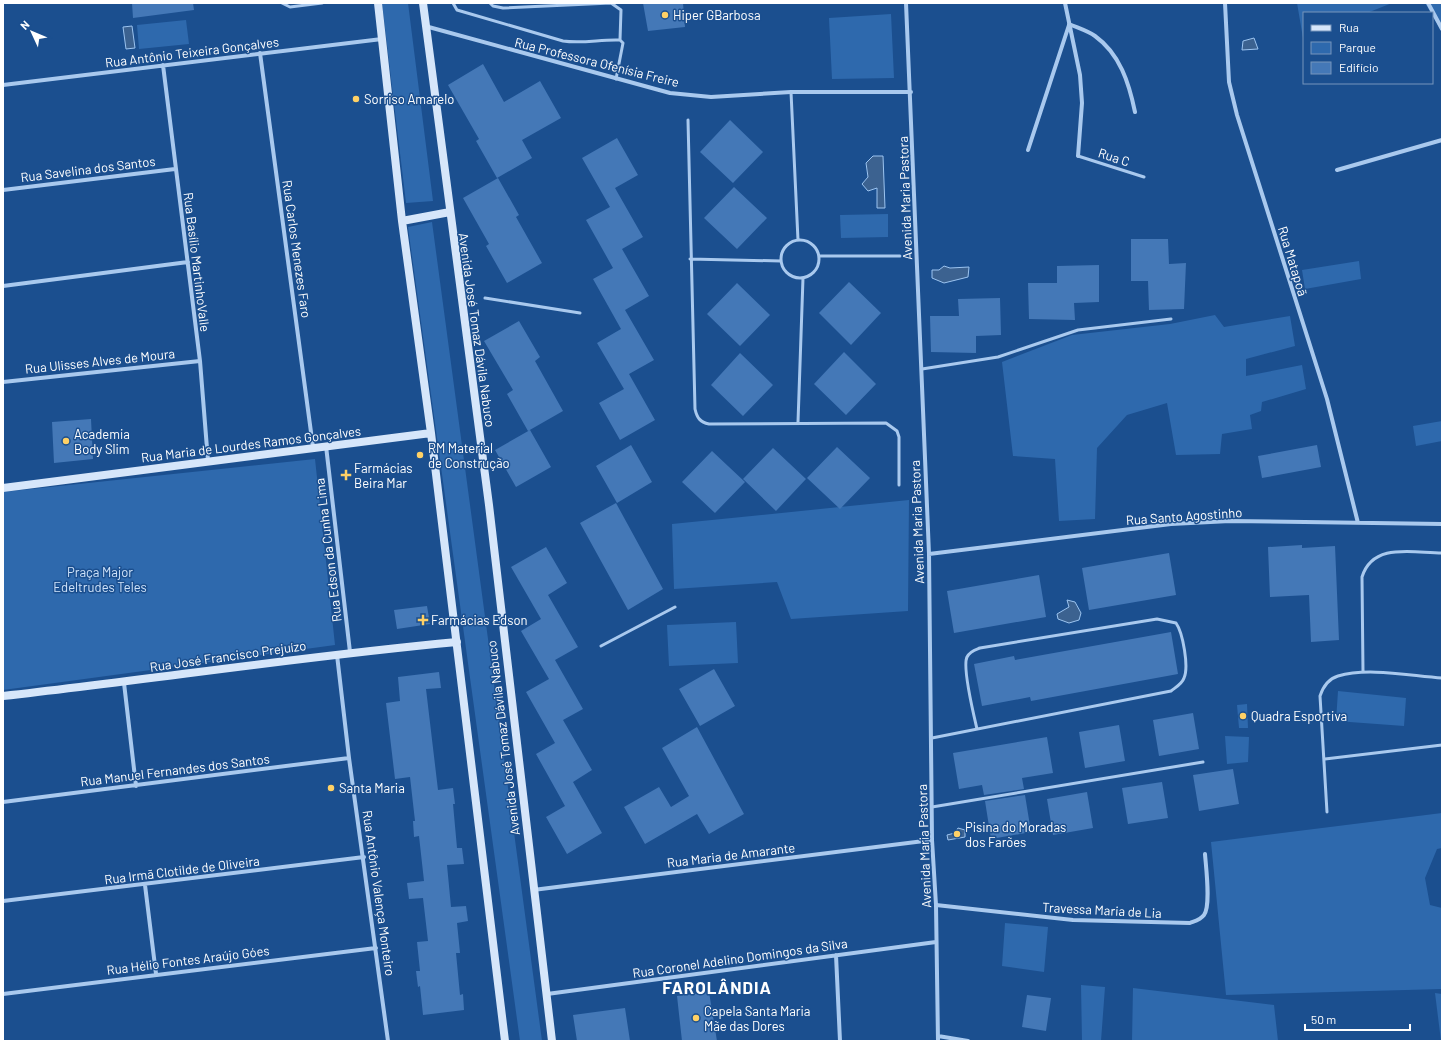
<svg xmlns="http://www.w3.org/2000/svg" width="1445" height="1044" font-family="Barlow,sans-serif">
  <rect width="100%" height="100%" fill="#1b4f8f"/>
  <path fill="#2e69ad" d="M382,3h26l25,198 -27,2z
    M1297,3h95l-25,10h-63l-1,25z
    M1425,3h17v29z
    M891,14l3,64 -62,1 -3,-61z
    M186,20l3,24 -50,5 -2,-24z
    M888,214v23l-47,1 -1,-23z
    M432,222l110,819h-22l-112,-814z
    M1359,261l2,18 -56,10 -3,-19z
    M1215,315l9,12 66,-11 5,30 -49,13v17l56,-11 4,24 -44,13 -1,9 -11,4 2,14 -30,5 -2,20 -44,1 -9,-52 -40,12 -30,33 -2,71 -36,2 -4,-62 -42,-3 -11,-94 70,-27 98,-11z
    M1442,421v20l-26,5 -3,-20z
    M315,459l20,186 -332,45v-198z
    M909,500l-1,111 -117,8 -14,-37 -103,7 -2,-65z
    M736,622l2,41 -69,3 -2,-41z
    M1338,691l68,7 -2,28 -68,-5z
    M1247,704l1,24h-9l-2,-23z
    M1225,736l24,1 -1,25 -21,2z
    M1442,813v35l-5,1 -12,29 5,27 12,3v81l-216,6 -15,-153z
    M1005,923l43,4 -4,45 -42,-6z
    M1081,985l24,2 -4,54h-19z
    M1133,988l141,17 4,36h-146z
    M1435,993l7,1v47h-1z"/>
  <path fill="#3c6290" stroke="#9cc4f0" d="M132,26l3,22 -9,1 -3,-22z
    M1254,38l4,11 -16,1 1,-9z
    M873,156h10l2,52h-8v-20l-9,3 -6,-7 6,-7 -2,-14z
    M944,266l6,2 19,-1 -1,10 -24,6 -12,-5v-8h7z
    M1067,600l8,2 6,11 -2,7 -10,3 -11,-4 -1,-5 12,-7z
    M958,828l7,2v7l-17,3 -1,-5 8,-2z"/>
  <path fill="#4478b7" d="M132,3h61l1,7 -61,8z
    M643,3h40l2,24 -37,4z
    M483,64l21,38 36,-21 21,37 -39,22 10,18 -35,20 -21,-37 3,-2 -31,-54z
    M730,120l33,32 -30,31 -33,-31z
    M617,138l21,37 -23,13 28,49 -21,12 27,47 -24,14 29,50 -25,14 26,46 -35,20 -21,-37 25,-14 -27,-46 24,-14 -28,-50 20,-11 -27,-48 24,-13 -28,-49z
    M498,178l21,37 -3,2 26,46 -35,20 -21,-37 3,-2 -26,-46z
    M734,187l33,31 -30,31 -33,-31z
    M1131,239h37l1,25 17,-1 -2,46 -35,1 -1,-29h-17z
    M1099,265v37l-25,1 1,17 -46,-1 -1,-36h29v-17z
    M849,282l32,31 -30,32 -32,-32z
    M737,283l33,32 -30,31 -33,-32z
    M1000,298l1,37 -25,1v17l-45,-1 -1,-36h29l-1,-17z
    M519,321l21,36 -5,4 28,50 -35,20 -21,-37 6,-4 -29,-49z
    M844,352l32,32 -30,31 -32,-31z
    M740,353l33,32 -30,31 -32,-31z
    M91,419l2,40 -39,4 -2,-41z
    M530,430l21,37 -35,20 -21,-37z
    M631,445l21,37 -35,21 -21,-37z
    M1317,445l4,22 -59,11 -4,-22z
    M837,447l33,31 -30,31 -33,-31z
    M773,448l33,31 -30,32 -33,-32z
    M712,451l33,31 -30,31 -33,-31z
    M616,503l47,86 -35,21 -48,-87z
    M1302,545v3l33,-2 4,94 -28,2 -2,-47 -39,2 -2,-50z
    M546,547l21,36 -19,12 30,52 -23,13 28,49 -20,11 29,50 -19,12 29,51 -35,21 -21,-37 19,-11 -29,-52 19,-11 -29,-51 23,-13 -28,-48 20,-12 -30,-52z
    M1169,553l7,42 -87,15 -7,-42z
    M1039,575l7,42 -92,16 -7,-42z
    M427,606l3,18 -33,5 -3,-19z
    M1171,632l7,42 -147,27 -1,-4 -48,9 -8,-42 40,-8 1,4z
    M714,669l21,37 -35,20 -21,-37z
    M439,672l2,16 -15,1 12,101 15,-2 2,16h-2l4,44h5l2,16 -17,1 4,42 15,-1 2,15 -11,2 3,30h-4l4,42 3,-1 1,16 -41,5 -3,-29 -2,1 -2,-16h4l-3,-29 11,-1 -5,-43 -14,1 -2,-16 17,-2 -5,-45 -5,1 -1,-16h2l-5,-44 -15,2 -9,-76 14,-2 -2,-24z
    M1193,713l6,36 -40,7 -6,-36z
    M1119,725l6,36 -40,7 -6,-36z
    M697,727l47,87 -35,20 -12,-20 -52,30 -21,-37 35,-20 12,20 18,-11 -27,-48z
    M1047,737l6,36 -31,5 2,11 -40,6 -2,-10 -23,4 -6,-36z
    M1233,769l6,35 -40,7 -6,-36z
    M1162,782l6,36 -40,6 -6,-36z
    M1087,792l6,36 -40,7 -6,-36z
    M1025,795l6,37 -40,7 -6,-38z
    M709,992l8,49h-35l-5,-45z
    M1027,995l24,3 -5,33 -24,-4z
    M625,1008l5,33h-53l-4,-26z"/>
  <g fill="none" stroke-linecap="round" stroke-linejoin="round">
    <path stroke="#a9c9ee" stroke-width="3" d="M282,3l8,4 32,-4
      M453,3l4,7 106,31c20,3 38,-2 57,-1l3,3 -7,36
      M490,3l3,3 10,2 108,-5 10,7 -1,30
      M791,92l7,148
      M688,120l7,289c2,9 5,13 14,15l177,-1 11,8 2,6v48
      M1078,156l66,21
      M781 259a19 19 0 1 1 38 0a19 19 0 1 1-38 0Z
      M819,256h81
      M690,259l91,2
      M485,298l95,15
      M922,369l76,-12 80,-27 93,-11
      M798,422l5,-144
      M601,646l74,-39
      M1363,672l-1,-95c11,-35 51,-24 80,-24
      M932,738l239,-47c5,-4 11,-7 13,-13 5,-11 -1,-45 -8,-55l-19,-4 -177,29c-5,2 -10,3 -13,9 -5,10 7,59 10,72
      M1325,759l117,-14
      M932,807l271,-45
      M1327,812l-7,-116c3,-9 8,-17 18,-20 30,-9 73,0 104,2"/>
    <path stroke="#a9c9ee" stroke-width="4" d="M906,3l23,551 3,286 4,65 2,136
      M1065,3l15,72 2,28 -4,53
      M1225,3l4,79 8,33 90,284 31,124
      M1428,3l14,26
      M1069,24c9,4 19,7 26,12 25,18 34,47 40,76
      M425,26l245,67 41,4 80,-5h120
      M260,53l53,394
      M163,65l37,296 8,100
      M3,85l379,-46
      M1028,150l41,-125
      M1337,170l105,-30
      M3,190l172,-21
      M3,286l185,-24
      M3,382l197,-21
      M326,446l24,206
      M929,554l242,-30 59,-3 212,3
      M337,655l12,103 39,283
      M124,683l12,103
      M3,802l346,-44
      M145,885l11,89
      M533,890l399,-50
      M3,901l361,-44
      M936,905l137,15 117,3c5,-2 10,-3 14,-8 7,-9 2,-47 1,-61
      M836,955l4,86
      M3,994l373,-46
      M547,994l389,-52
      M938,1036l30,5"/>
    <path stroke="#d6e6fa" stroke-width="8" d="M378,3l24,218 29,212 74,608
      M423,3l66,502 63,536
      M402,221l48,-9
      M3,488l428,-55
      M3,696c152,-17 302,-40 454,-54"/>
  </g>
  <g fill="#ffd166" stroke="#1b4f8f" stroke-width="1.5">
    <circle cx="665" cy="15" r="4"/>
    <circle cx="356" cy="99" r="4"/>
    <circle cx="66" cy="441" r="4"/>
    <circle cx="420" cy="455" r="4"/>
    <path d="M344 469h4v4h4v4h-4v4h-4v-4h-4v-4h4z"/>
    <path d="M421 614h4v4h4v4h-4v4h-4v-4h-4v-4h4z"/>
    <circle cx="1243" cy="716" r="4"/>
    <circle cx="331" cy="788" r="4"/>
    <circle cx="957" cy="834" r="4"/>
    <circle cx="696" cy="1018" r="4"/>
  </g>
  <g text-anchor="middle" stroke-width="3" stroke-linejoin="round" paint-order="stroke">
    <g font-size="13" fill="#fff" stroke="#1b4f8f" text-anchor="start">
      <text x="673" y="20">Hiper GBarbosa</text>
      <text x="364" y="104">Sorriso Amarelo</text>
      <text x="74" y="439">Academia<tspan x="74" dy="15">Body Slim</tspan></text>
      <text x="428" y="453">RM Material<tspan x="428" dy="15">de Construção</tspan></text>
      <text x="354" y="473">Farmácias<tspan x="354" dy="15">Beira Mar</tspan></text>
      <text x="431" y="625">Farmácias Edson</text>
      <text x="1251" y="721">Quadra Esportiva</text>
      <text x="339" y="793">Santa Maria</text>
      <text x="965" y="832">Pisina do Moradas<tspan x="965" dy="15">dos Farões</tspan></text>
      <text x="704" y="1016">Capela Santa Maria<tspan x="704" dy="15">Mãe das Dores</tspan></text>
    </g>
    <g font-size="13" fill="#fff" stroke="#1b4f8f">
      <text transform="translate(192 52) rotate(-7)" y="5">Rua Antônio Teixeira Gonçalves</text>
      <text transform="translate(597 62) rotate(14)" y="5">Rua Professora Ofenísia Freire</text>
      <text transform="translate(1114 157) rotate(18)" y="5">Rua C</text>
      <text transform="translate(88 169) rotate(-7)" y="5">Rua Savelina dos Santos</text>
      <text transform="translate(905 198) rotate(-92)" y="5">Avenida Maria Pastora</text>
      <text transform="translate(297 249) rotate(82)" y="5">Rua Carlos Menezes Faro</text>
      <text transform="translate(1293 261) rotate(73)" y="5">Rua Matapoã</text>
      <text transform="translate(197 262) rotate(83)" y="5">Rua Basílio MartinhoValle</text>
      <text transform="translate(477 330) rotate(82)" y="5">Avenida José Tomaz Dávila Nabuco</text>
      <text transform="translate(100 361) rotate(-6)" y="5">Rua Ulisses Alves de Moura</text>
      <text transform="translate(251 444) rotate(-7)" y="5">Rua Maria de Lourdes Ramos Gonçalves</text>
      <text transform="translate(1184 516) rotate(-4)" y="5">Rua Santo Agostinho</text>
      <text transform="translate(917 522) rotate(-92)" y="5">Avenida Maria Pastora</text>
      <text transform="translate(328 550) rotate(-97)" y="5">Rua Edson da Cunha Lima</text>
      <text transform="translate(228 656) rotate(-8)" y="5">Rua José Francisco Prejuízo</text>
      <text transform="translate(503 738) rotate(-97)" y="5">Avenida José Tomaz Dávila Nabuco</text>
      <text transform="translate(175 770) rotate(-7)" y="5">Rua Manuel Fernandes dos Santos</text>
      <text transform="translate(924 846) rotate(-92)" y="5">Avenida Maria Pastora</text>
      <text transform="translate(731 855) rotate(-7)" y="5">Rua Maria de Amarante</text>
      <text transform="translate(182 870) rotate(-7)" y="5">Rua Irmã Clotilde de Oliveira</text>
      <text transform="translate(379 893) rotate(82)" y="5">Rua Antônio Valença Monteiro</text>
      <text transform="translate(1102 910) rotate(3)" y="5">Travessa Maria de Lia</text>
      <text transform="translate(740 958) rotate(-8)" y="5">Rua Coronel Adelino Domingos da Silva</text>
      <text transform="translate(188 960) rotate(-7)" y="5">Rua Hélio Fontes Araújo Góes</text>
    </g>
    <g font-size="13" fill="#cfe3fa" stroke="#1b4f8f">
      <text x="100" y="577">Praça Major<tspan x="100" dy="15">Edeltrudes Teles</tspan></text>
    </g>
    <g font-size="17" font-weight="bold" letter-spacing="1" fill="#fff" stroke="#1b4f8f">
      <text x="717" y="994">FAROLÂNDIA</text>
    </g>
  </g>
  <rect width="1445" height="1044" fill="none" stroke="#ffffff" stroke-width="8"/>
  <rect x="1303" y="12" width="130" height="72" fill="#1b4f8f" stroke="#7695bc"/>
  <rect x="1311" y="25" width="20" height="6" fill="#d6e6fa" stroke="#7695bc"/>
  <text x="1339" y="32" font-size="12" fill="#ffffff">Rua</text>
  <rect x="1311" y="42" width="20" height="12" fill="#2e69ad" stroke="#7695bc"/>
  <text x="1339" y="52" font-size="12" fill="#ffffff">Parque</text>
  <rect x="1311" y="62" width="20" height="12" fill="#4478b7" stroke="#7695bc"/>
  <text x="1339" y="72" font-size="12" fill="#ffffff">Edifício</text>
  <g transform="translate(32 32) rotate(314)" stroke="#1b4f8f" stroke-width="3" paint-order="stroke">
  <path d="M0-3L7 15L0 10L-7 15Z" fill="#ffffff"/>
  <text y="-6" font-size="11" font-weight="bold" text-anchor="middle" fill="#ffffff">N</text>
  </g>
  <path d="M1305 1024v6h105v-6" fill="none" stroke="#ffffff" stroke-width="2"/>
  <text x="1311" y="1024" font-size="12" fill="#ffffff" stroke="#1b4f8f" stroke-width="3" paint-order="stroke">50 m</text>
</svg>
